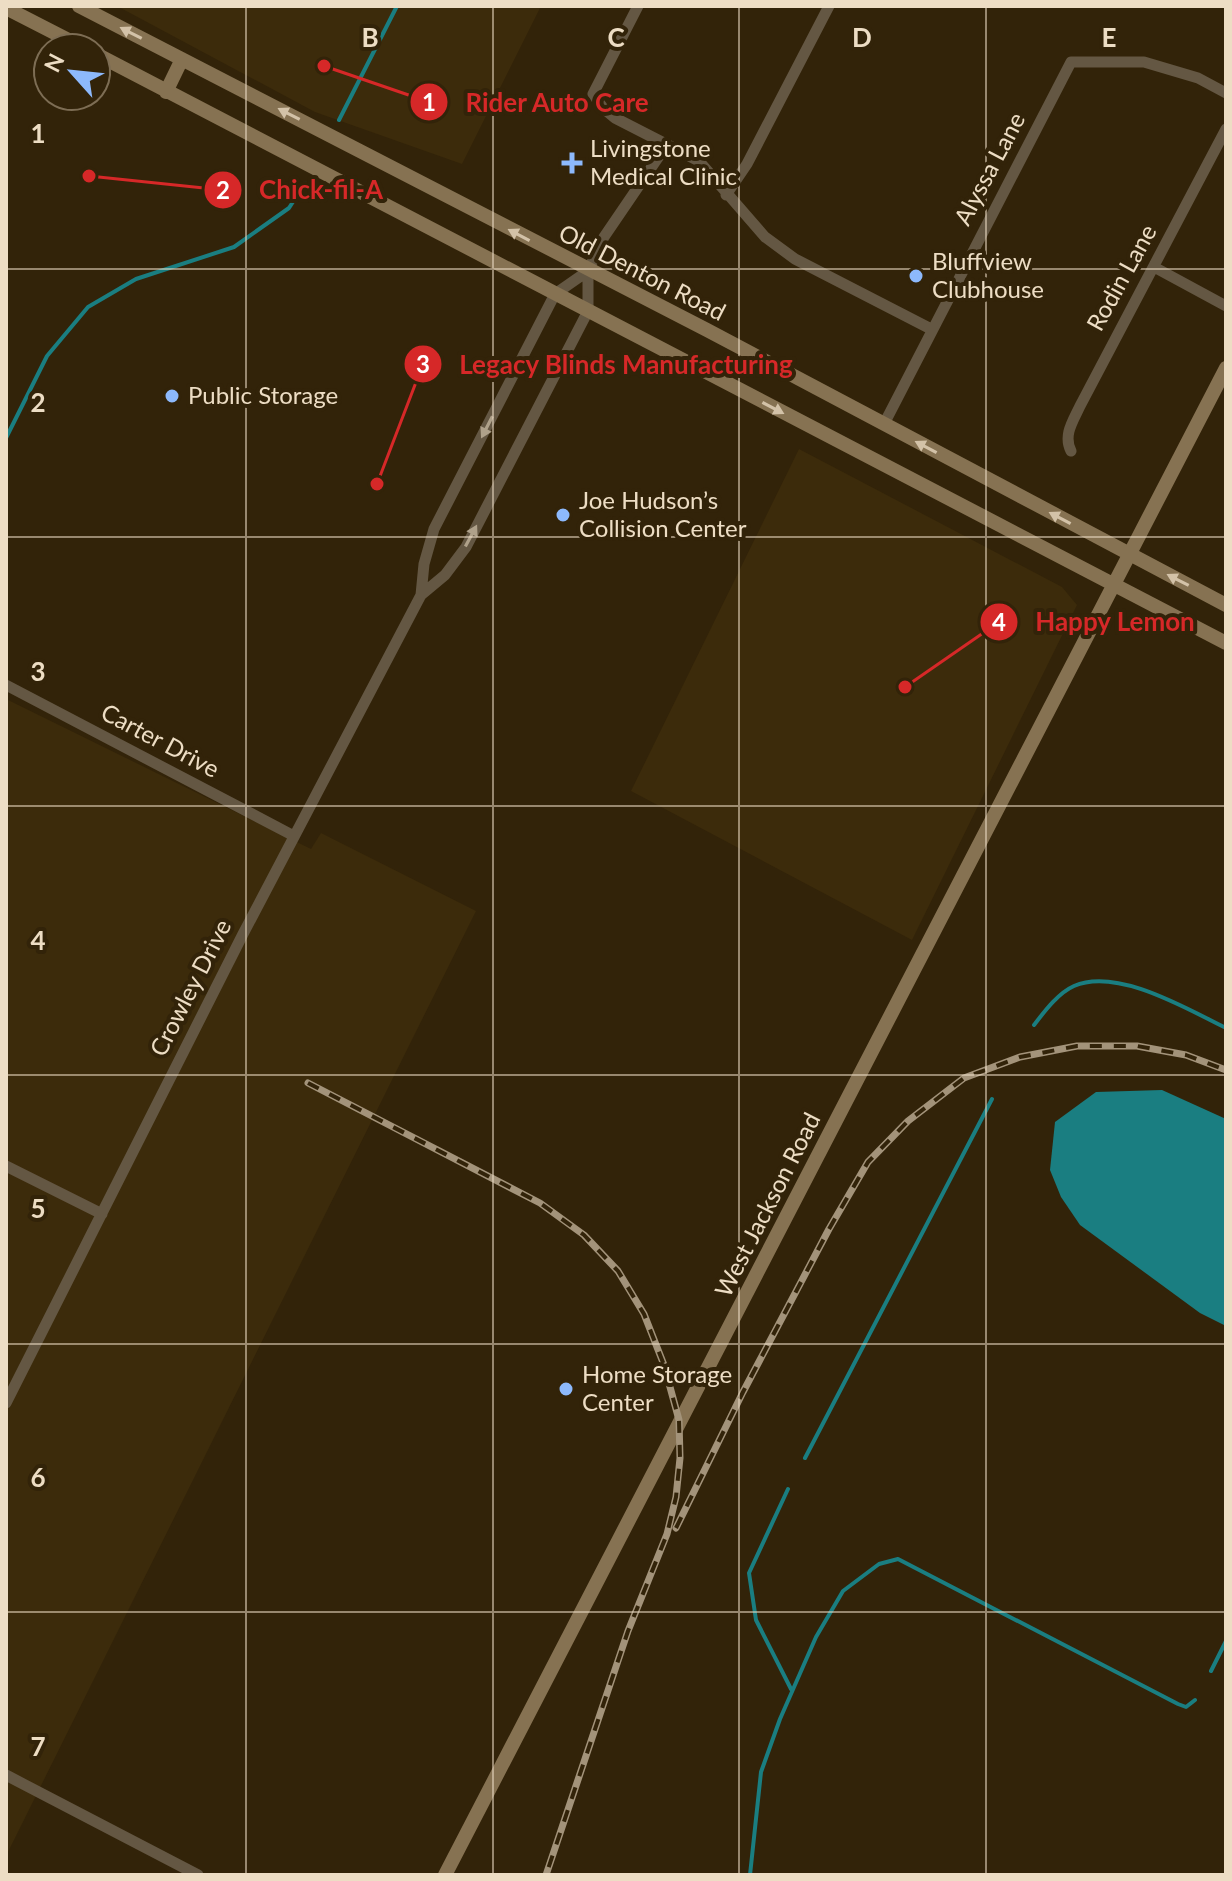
<svg xmlns="http://www.w3.org/2000/svg" width="1232" height="1881" font-family="Lato,sans-serif">
  <rect width="100%" height="100%" fill="#322309"/>
  <path fill="#3c2b0b" d="M117,6h424l-79,158 -147,-52z
    M799,449l263,138 15,18 -165,335 -281,-149z
    M6,699l305,150 10,-16 155,78 -470,945z"/>
  <path fill="#1a7e81" d="M1162,1090l64,29v207l-26,-13 -120,-88 -19,-28 -11,-27 5,-48 41,-30z"/>
  <g fill="none" stroke-linecap="round" stroke-linejoin="round">
    <path stroke="#1a7e81" stroke-width="4" d="M339,120l58,-114
      M6,438l41,-82 41,-49 48,-28 98,-32 55,-39 16,-25
      M1034,1025c10,-13 24,-32 40,-39 43,-19 113,23 152,42
      M805,1458l187,-359
      M788,1489l-39,84 7,47 35,69
      M1211,1671l15,-30
      M750,1875l11,-103 19,-53 36,-82 27,-46 36,-27 19,-5 280,145 8,3 9,-7"/>
    <path stroke="#645743" stroke-width="11" d="M638,6l-45,88 10,14 12,10 84,43 66,76 30,22 136,70
      M726,195l21,-31 82,-158
      M1154,267l72,39
      M884,424l187,-362h73l54,16 28,15
      M1071,451c-8,-16 2,-30 9,-45l146,-277
      M421,595l24,-20 21,-28 122,-236v-40l16,-34 62,-91
      M6,685l288,151
      M6,1166l96,48
      M6,1403l237,-469 178,-339 3,-31 10,-35 121,-235 33,-23
      M6,1775l192,100"/>
    <path stroke="#867252" stroke-width="14" d="M79,6l628,324 519,275
      M6,8l78,40
      M96,54l1130,589
      M166,92l16,-33
      M445,1875l781,-1507"/>
    <defs>
      <path id="rail" d="M308,1083l232,120 44,32 34,36 26,43 20,51 15,55 1,38 -4,39 -9,37 -39,97 -82,244
        M676,1528l67,-136 86,-163 39,-67 40,-41 56,-43 56,-21 57,-11h60l49,9 40,15"/>
    </defs>
    <use href="#rail" stroke="#a3937a" stroke-width="7"/>
    <use href="#rail" stroke="#322309" stroke-width="4" stroke-dasharray="12" stroke-linecap="butt"/>
  </g>
  <defs><path id="oneway-solid" d="M-6-.8H1V-3.2L6.5 0L1 3.2V.8H-6Z" transform="scale(2)"/></defs>
  <g fill="#d3c2a8">
    <use href="#oneway-solid" transform="translate(131 33) rotate(-153)"/>
    <use href="#oneway-solid" transform="translate(289 114) rotate(-153)"/>
    <use href="#oneway-solid" transform="translate(519 235) rotate(-152)"/>
    <use href="#oneway-solid" transform="translate(773 408) rotate(28)"/>
    <use href="#oneway-solid" transform="translate(926 447) rotate(-152)"/>
    <use href="#oneway-solid" transform="translate(1060 518) rotate(-152)"/>
    <use href="#oneway-solid" transform="translate(1178 580) rotate(-153)"/>
  </g>
  <g fill="#afa18a">
    <use href="#oneway-solid" transform="translate(487 427) rotate(117)"/>
    <use href="#oneway-solid" transform="translate(471 536) rotate(-62)"/>
  </g>
  <path fill="none" stroke="#edddc4" stroke-width="2" stroke-opacity="0.55" d="M246,6v1869M493,6v1869M739,6v1869M986,6v1869M6,269h1220M6,537h1220M6,806h1220M6,1075h1220M6,1344h1220M6,1612h1220"/>
  <g fill="#8db9fc" stroke="#322309" stroke-width="3">
    <path d="M568 151h8v8h8v8h-8v8h-8v-8h-8v-8h8z"/>
    <circle cx="916" cy="276" r="8"/>
    <circle cx="172" cy="396" r="8"/>
    <circle cx="563" cy="515" r="8"/>
    <circle cx="566" cy="1389" r="8"/>
  </g>
  <g text-anchor="middle" stroke-width="8" stroke-linejoin="round" paint-order="stroke">
    <g font-size="24" fill="#edddc4" stroke="#322309" text-anchor="start">
      <text x="590" y="157">Livingstone<tspan x="590" dy="28">Medical Clinic</tspan></text>
      <text x="932" y="270">Bluffview<tspan x="932" dy="28">Clubhouse</tspan></text>
      <text x="188" y="404">Public Storage</text>
      <text x="579" y="509">Joe Hudson’s<tspan x="579" dy="28">Collision Center</tspan></text>
      <text x="582" y="1383">Home Storage<tspan x="582" dy="28">Center</tspan></text>
    </g>
    <g font-size="24" fill="#edddc4" stroke="#322309">
      <text transform="translate(990 169) rotate(-62)" y="8">Alyssa Lane</text>
      <text transform="translate(642 273) rotate(27)" y="8">Old Denton Road</text>
      <text transform="translate(1122 278) rotate(-61)" y="8">Rodin Lane</text>
      <text transform="translate(160 741) rotate(28)" y="8">Carter Drive</text>
      <text transform="translate(191 988) rotate(-63)" y="8">Crowley Drive</text>
      <text transform="translate(768 1205) rotate(-63)" y="8">West Jackson Road</text>
    </g>
  </g>
  <g font-size="26" text-anchor="middle" font-weight="bold" fill="#edddc4" stroke="#322309" stroke-width="8" stroke-linejoin="round" paint-order="stroke">
    <text x="370" y="47">B</text>
    <text x="616" y="47">C</text>
    <text x="862" y="47">D</text>
    <text x="1109" y="47">E</text>
    <text x="38" y="143">1</text>
    <text x="38" y="412">2</text>
    <text x="38" y="681">3</text>
    <text x="38" y="950">4</text>
    <text x="38" y="1218">5</text>
    <text x="38" y="1487">6</text>
    <text x="38" y="1756">7</text>
  </g>
  <path fill="none" stroke="#d62828" stroke-width="3" d="M324 66L429 102M89 176L223 190M377 484L423 364M905 687L999 622"/>
  <g fill="#d62828" stroke="#322309" stroke-width="3">
    <circle cx="324" cy="66" r="8"/>
    <circle cx="89" cy="176" r="8"/>
    <circle cx="377" cy="484" r="8"/>
    <circle cx="905" cy="687" r="8"/>
    <circle cx="429" cy="102" r="20"/>
    <circle cx="223" cy="190" r="20"/>
    <circle cx="423" cy="364" r="20"/>
    <circle cx="999" cy="622" r="20"/>
  </g>
  <g font-size="24" text-anchor="middle" font-weight="bold" fill="#fff">
    <text x="429" y="111">1</text>
    <text x="223" y="199">2</text>
    <text x="423" y="373">3</text>
    <text x="999" y="631">4</text>
  </g>
  <g font-size="26" text-anchor="middle" font-weight="bold" fill="#d62828" stroke="#322309" stroke-width="8" stroke-linejoin="round" paint-order="stroke">
    <text x="557" y="112">Rider Auto Care</text>
    <text x="321" y="199">Chick-fil-A</text>
    <text x="626" y="374">Legacy Blinds Manufacturing</text>
    <text x="1115" y="631">Happy Lemon</text>
  </g>
  <rect width="1232" height="1881" fill="none" stroke="#edddc4" stroke-width="16"/>
  <g transform="translate(72 72) rotate(297)"><circle r="38" fill="#322309" stroke="#7d6d54" stroke-width="2"/>
  <path d="M0-6L14 30L0 20L-14 30Z" fill="#8db9fc"/>
  <text y="-12" font-size="22" font-weight="bold" text-anchor="middle" fill="#edddc4">N</text>
  </g>
</svg>
